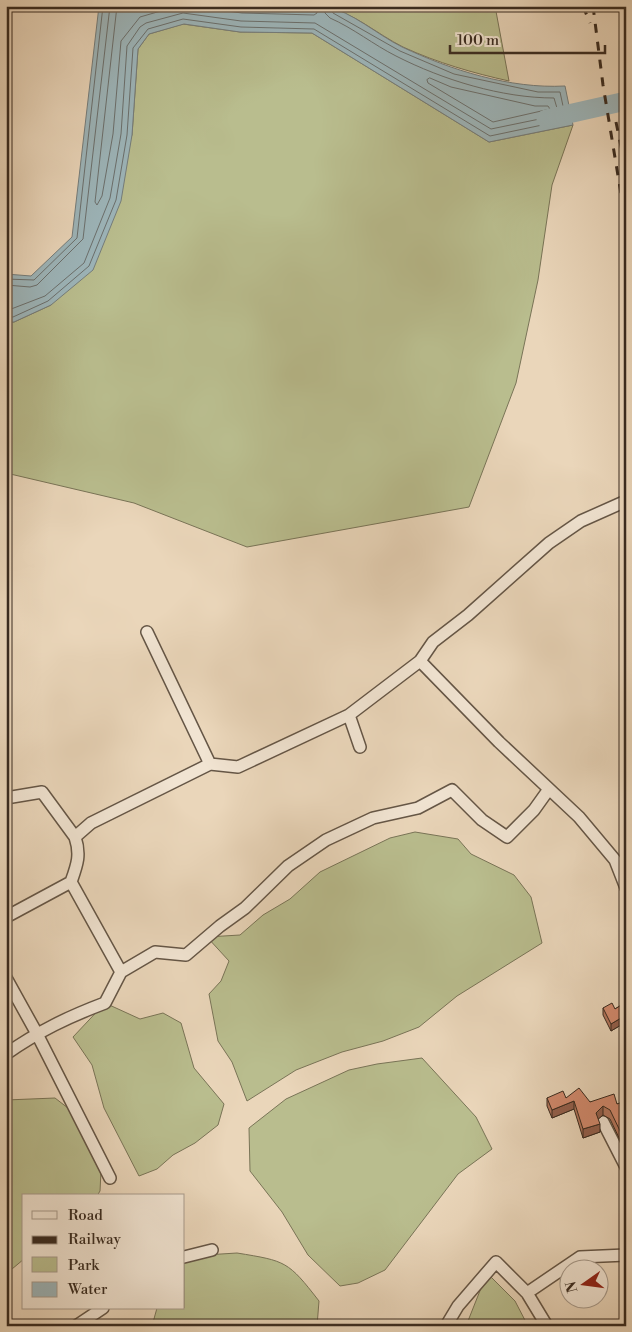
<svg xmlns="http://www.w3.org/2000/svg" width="632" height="1332" font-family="'Libre Bodoni',serif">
  <rect width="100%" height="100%" fill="#ead6ba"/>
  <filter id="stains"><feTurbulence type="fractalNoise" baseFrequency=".004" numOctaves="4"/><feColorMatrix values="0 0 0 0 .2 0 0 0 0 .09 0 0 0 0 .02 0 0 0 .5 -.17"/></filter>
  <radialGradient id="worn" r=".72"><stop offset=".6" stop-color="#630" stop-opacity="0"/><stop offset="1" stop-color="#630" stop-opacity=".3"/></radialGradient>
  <path fill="#b9bd8e" stroke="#797457" d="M325,6h170l14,75c-36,-8 -71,-18 -106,-34 -26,-13 -49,-34 -78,-41z
    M183,24l57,8 72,1 177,109 84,-17 -21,60 -14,95 -22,103 -47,124 -222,40 -113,-44 -128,-30v-151h8l37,-17 81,-170 6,-86 11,-15z
    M415,832l43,7 13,15 43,21 17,22 11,46 -85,53 -38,31 -36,14 -41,11 -46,18 -49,31 -15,-39 -14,-21 -9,-47 12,-13 8,-20 -22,-24 33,-2 23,-20 27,-16 30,-27 70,-34z
    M105,1003l35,16 23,-6 18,10 13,45 30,36 -6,21 -23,18 -22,12 -16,14 -18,7 -35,-68 -12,-43 -19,-28z
    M422,1058l54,59 16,32 -34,25 -73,96 -27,13 -18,3 -32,-31 -26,-43 -32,-41 -1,-43 37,-29 63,-29 28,-6z
    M55,1098l31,24 16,29 -2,40 -3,5h-73v63l-18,15v-174z
    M237,1253c49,8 51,8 82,48l-2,25h-165l5,-18h27v-47l5,-5z
    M487,1273l28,28 13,25h-62z"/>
  <path fill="#9db6bb" stroke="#757e7d" d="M99,6h226c28,6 51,28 77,41 49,23 108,42 163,39l8,39 -84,17 -177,-109 -72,-1 -56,-8 -35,10 -11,15 -6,86 -11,66 -28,69 -42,35 -37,17h-8v-48l25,2 41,-39z"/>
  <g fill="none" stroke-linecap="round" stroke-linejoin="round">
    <path stroke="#6b706e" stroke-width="1" d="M117,6l-22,196 2,3 5,-9 11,-62 8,-93 19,-24 38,-11
      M190,6l52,7 72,2 3,-2v-7
      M430,78l21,9 84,19h13l2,3 -57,13 -65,-39 -1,-3z
      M6,279l28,1 43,-42 26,-232
      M6,285l24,2 7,-2 46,-46 27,-233
      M6,311l39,-15 39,-33 26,-65 11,-64 6,-88 13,-19 6,-4 37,-10 58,8 74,2 176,106 68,-14 -5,-17c-52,0 -111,-18 -158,-42 -22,-11 -43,-28 -66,-38l-5,-5 -1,-7
      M6,317h7l35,-16 41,-35 27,-66 11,-65 6,-87 15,-19 35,-10 58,8 73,2 176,107 76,-16 -6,-28h-22l-84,-18 -54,-23 -67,-38 -3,-7"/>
    <path stroke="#9db6bb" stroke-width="19" d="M546,119l80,-18"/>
    <defs>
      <path id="minor" d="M147,632l63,132
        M420,661l13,-19 35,-27 81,-72 32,-22 45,-20
        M349,715l11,32
        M6,798l36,-6 33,45 16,-14 119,-59 28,3 111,-52 71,-54 79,81 80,75 36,43 11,28
        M71,882l50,90
        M6,917l65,-35c6,-17 10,-27 4,-45
        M6,978l30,54 74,146
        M6,1054c33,-23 62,-37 99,-51l16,-31 34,-20 31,3 34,-29 25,-18 43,-42 38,-26 47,-22 45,-10 34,-18 30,30 25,17 27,-27 15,-21
        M603,1122l23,45
        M184,1257l28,-7
        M527,1293l20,33
        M76,1326l27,-18
        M446,1326l12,-20 38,-44 31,31 53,-36 46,-2"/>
    </defs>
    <use href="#minor" stroke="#655646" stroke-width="14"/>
    <use href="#minor" stroke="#f1e4d2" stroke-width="11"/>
    <path stroke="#392b20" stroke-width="3" stroke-dasharray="9 9" stroke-linecap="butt" d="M583,6l7,17
      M593,6l10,79 23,139
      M616,122l10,49"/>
  </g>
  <path fill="#b5785f" stroke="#392b20" d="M626,1002v20l-15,9 -8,-16v-7l12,1z
    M547,1098h19l24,4 27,2 9,-3v41l-4,2 -12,-25 -7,-4 -5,4 2,13 -17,6 -9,-29 -22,9 -5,-12z"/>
  <path fill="#94614e" stroke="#392b20" d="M626,1015v7l-15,9v-7z
    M574,1101v8l-22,9v-8z
    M603,1106v9l-7,6v-8z
    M600,1124v8l-17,6v-9z
    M626,1134v8l-4,2v-9z"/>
  <path fill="#d38b6f" stroke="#392b20" d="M626,1002v13l-15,9 -8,-16 9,-5 3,6z
    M579,1088l11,14 24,-8 3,10 9,-3v33l-4,1 -12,-25 -7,-4 -7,7 4,11 -17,5 -9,-28 -22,9 -5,-12 16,-7 3,7z"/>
  <rect width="632" height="1332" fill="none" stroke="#ead6ba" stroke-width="25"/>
  <rect x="8" y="8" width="617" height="1317" fill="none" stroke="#392b20" stroke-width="2.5"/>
  <rect x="12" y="12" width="607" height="1307" fill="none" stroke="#392b20"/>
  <rect x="22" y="1194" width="162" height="115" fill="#f1e4d2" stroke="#a79a8b"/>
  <rect x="32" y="1211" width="25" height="8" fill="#f1e4d2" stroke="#a79a8b"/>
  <text x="68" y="1220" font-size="15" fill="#392b20">Road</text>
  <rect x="32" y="1236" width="25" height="8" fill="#392b20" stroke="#a79a8b"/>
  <text x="68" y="1244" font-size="15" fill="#392b20">Railway</text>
  <rect x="32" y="1257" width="25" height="15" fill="#b9bd8e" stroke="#a79a8b"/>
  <text x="68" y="1270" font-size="15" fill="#392b20">Park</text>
  <rect x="32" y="1282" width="25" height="15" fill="#9db6bb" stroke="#a79a8b"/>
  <text x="68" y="1294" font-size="15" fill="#392b20">Water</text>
  <g transform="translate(584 1284) rotate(256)"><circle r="24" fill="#f1e4d2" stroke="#a79a8b"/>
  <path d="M0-4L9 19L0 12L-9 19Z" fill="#8f2418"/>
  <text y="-8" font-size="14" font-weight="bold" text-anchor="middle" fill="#392b20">N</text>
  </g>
  <path d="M450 45v8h155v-8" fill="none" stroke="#392b20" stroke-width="2.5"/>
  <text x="457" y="45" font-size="15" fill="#392b20" stroke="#f1e4d2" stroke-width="4" paint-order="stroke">100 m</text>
  <rect width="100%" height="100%" filter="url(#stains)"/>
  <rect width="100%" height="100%" fill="url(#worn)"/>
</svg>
